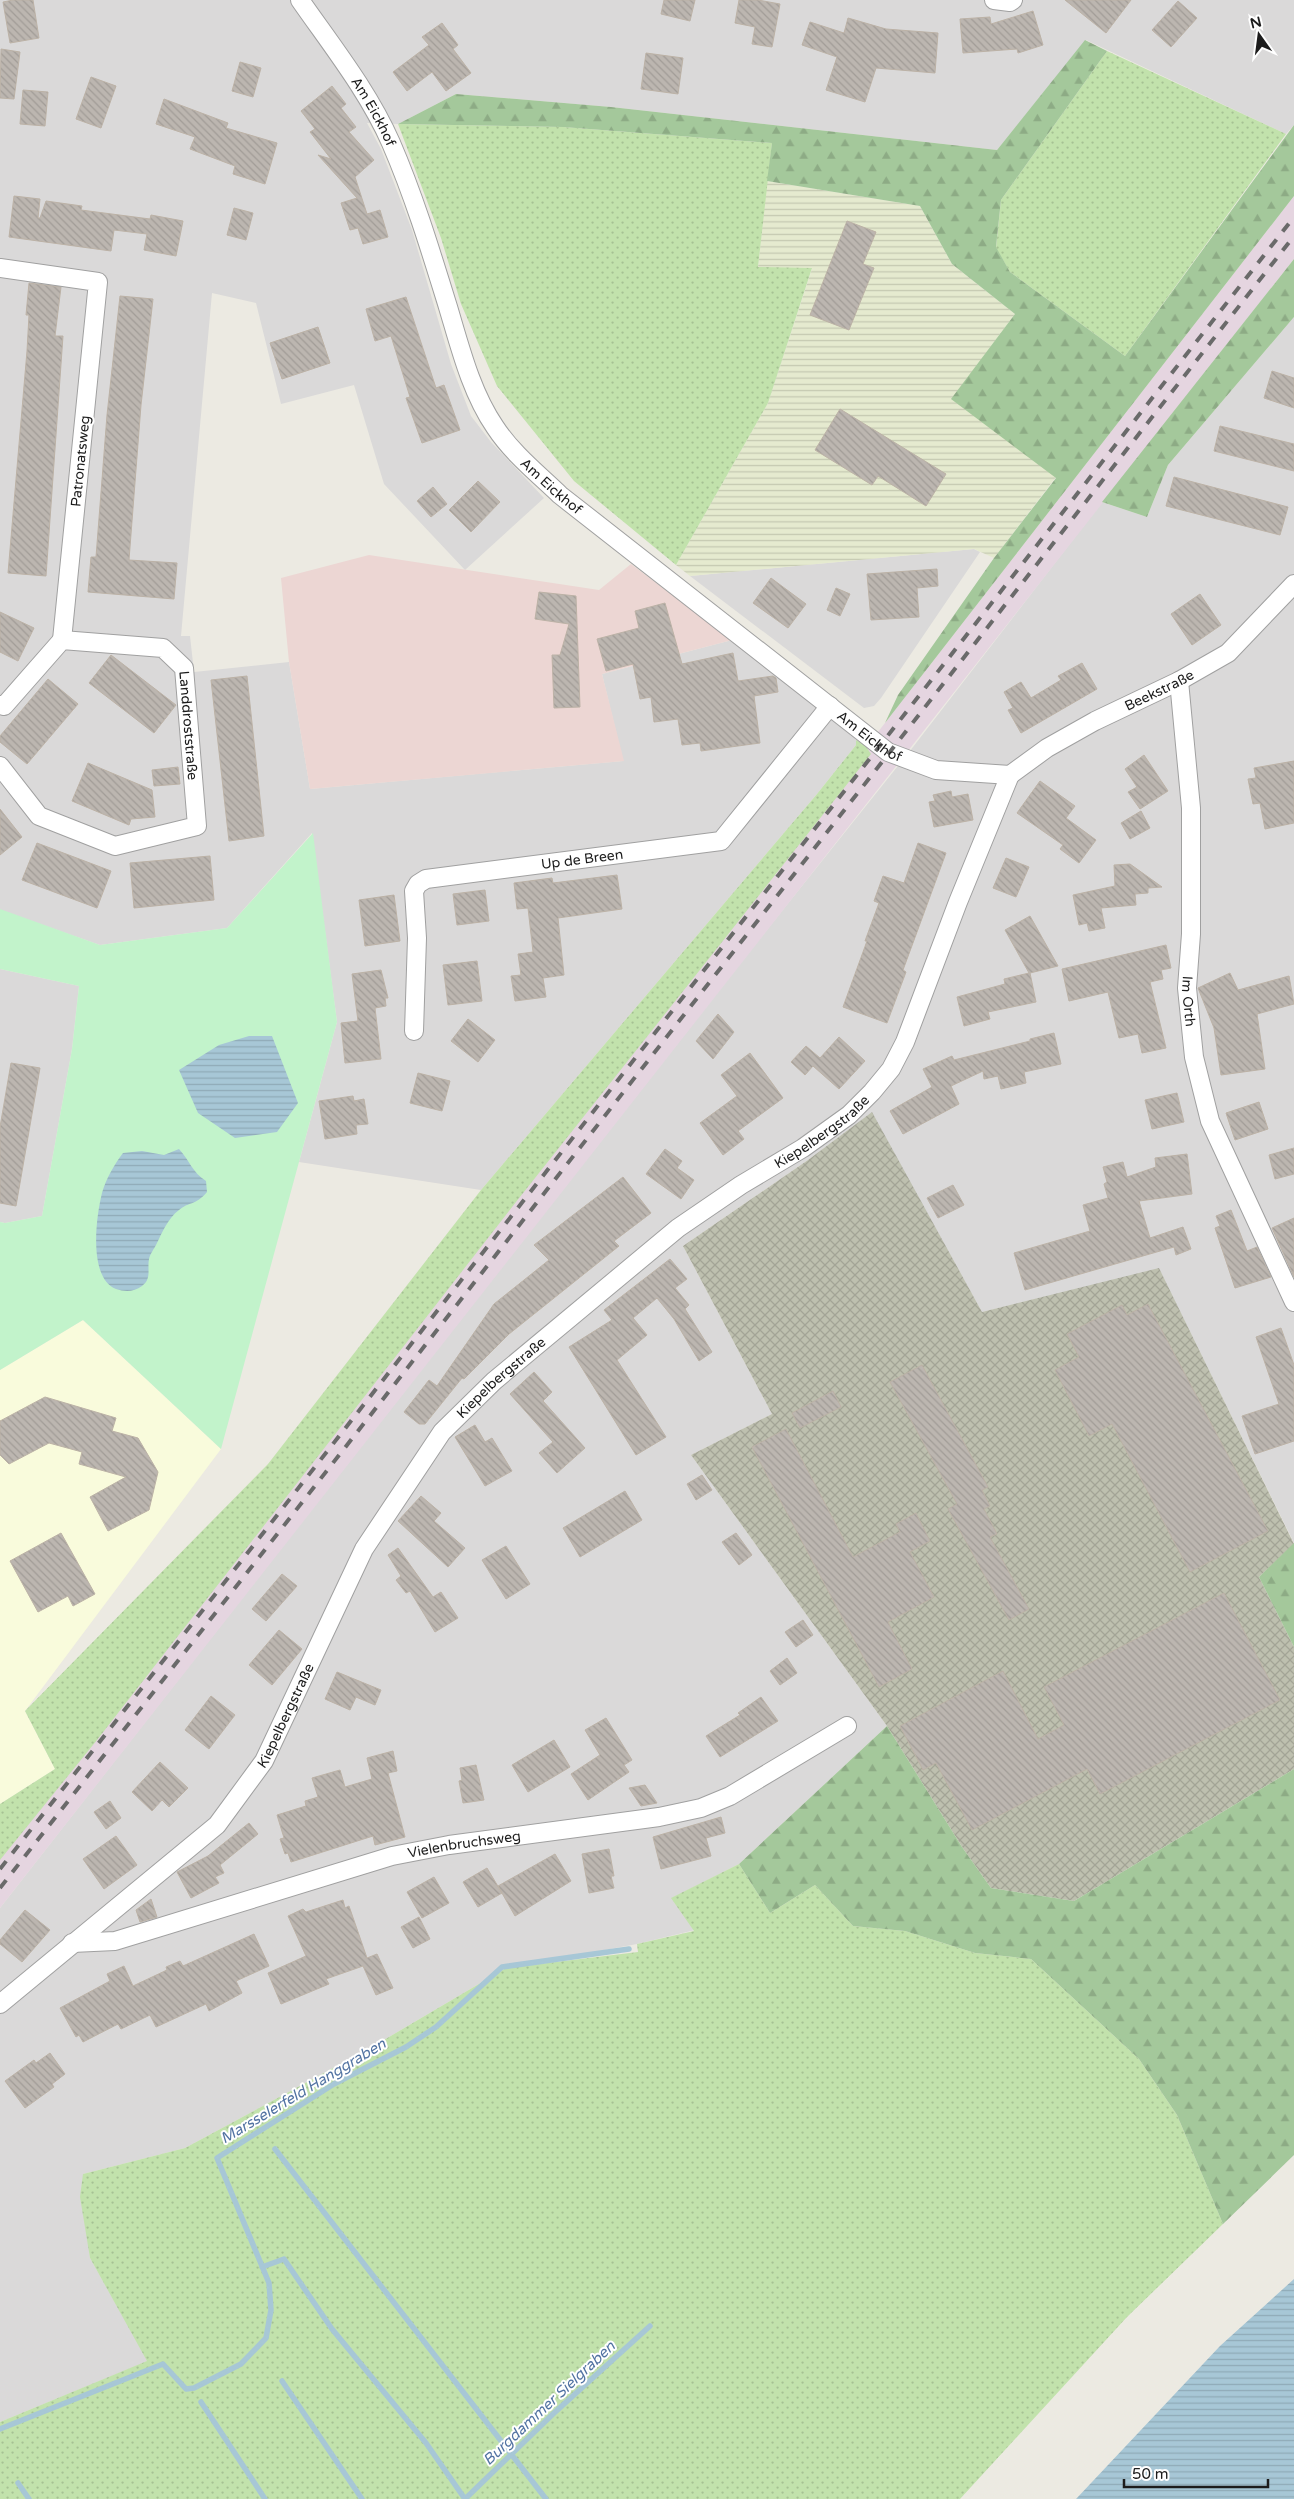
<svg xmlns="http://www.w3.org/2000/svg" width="1294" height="2499" font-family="'Varela Round',sans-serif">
  <defs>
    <pattern id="construction-cross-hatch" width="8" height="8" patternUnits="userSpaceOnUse" patternTransform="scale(1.25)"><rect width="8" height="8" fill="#bec0af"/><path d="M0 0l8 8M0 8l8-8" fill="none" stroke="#a3a496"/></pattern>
    <pattern id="farmland-rules" width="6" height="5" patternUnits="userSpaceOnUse" patternTransform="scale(1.25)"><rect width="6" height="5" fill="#e5eacf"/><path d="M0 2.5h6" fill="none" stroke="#c4c8b1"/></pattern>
    <pattern id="grass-dots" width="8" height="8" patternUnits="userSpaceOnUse" patternTransform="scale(1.25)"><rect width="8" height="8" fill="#c2e2ac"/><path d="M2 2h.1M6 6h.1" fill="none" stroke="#a6c193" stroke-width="1.8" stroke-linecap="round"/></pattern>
    <pattern id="forest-firs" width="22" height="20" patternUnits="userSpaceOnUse" patternTransform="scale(1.25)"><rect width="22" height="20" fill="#a4c89b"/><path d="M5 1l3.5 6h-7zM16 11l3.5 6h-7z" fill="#8dab85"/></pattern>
    <pattern id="water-rules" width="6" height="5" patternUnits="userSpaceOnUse" patternTransform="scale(1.25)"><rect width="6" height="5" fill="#a7c7d6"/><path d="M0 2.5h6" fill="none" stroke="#8faab7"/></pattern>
    <pattern id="building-back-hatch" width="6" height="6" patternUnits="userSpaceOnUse" patternTransform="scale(1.25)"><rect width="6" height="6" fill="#bcb6b0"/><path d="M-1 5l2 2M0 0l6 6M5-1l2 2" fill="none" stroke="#a19c97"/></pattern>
  </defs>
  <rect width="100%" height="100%" fill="#eceae2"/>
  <path fill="#dad9d9" d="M0,0h1294v125l-8,9 -200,-94 -89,110 -386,-43 -155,-13 -58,30 -31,-1 14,26 31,81 39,134 20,52 20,26 53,56 -79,72 -81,-86 -30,-99 -73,19 -25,-101 -44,-10 -31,343h9l4,36 95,-10 21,127 313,-28 -21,-87 130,-34 119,88 5,12v5l-39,49 -336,396 -182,-28 38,-140 -25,-189 -85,95 -127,17 -100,-35z
    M1294,317v1226l-135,-274 -177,43 -111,-199 -63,47 -125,86 89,168 -81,41 196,271 -148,138 -67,34 23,32 -58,14 -131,24 -134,79 -187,101 -102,26 7,84 58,103 -148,61v-514l647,-828 266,-333 189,-245 45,15 21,-52z
    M974,549l6,3 -99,146 -7,8 -10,2 -174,-132z
    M0,969l79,17 -7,63 -30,167 -37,7 -5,-1z"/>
  <path fill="#ecd6d3" d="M369,555l230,35 32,-26 101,76 -130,34 22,87 -314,28 -21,-127 -8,-84z"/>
  <path fill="#f9fbdc" d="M83,1320l138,129 -196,262 30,58 -55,35v-434z"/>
  <path fill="#e5d5e0" d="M1294,196v63l-1294,1649v-61l506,-645 379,-479z"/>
  <path fill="url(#construction-cross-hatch)" d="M872,1112l110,200 177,-44 135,276 -35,33 35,70v122l-220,132 -83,-13 -29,-41 -75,-121 -196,-271 81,-41 -89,-168 125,-86z"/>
  <path fill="url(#farmland-rules)" d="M767,181l153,25 32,58 63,50 -63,85 104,78 -62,81 -20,-9 -284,27 -14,-11 92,-162 44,-134 -54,-1z"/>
  <path fill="url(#grass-dots)" d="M1107,51l179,83 -161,222 -115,-84 -14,-24 5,-48z
    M398,124l165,3 209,16 -14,124 54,1 -44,135 -92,162 -102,-84 -77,-95 -36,-82 -20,-66z
    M856,740l9,5 6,9 -355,448 -419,538 -97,120v-56l55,-35 -30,-58 243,-247 213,-274 336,-396 39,-49z
    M739,1864l31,49 45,-28 38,41 52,5 70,22 56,6 108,100 38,56 46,109 -96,93 -167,182h-960v-77l147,-61 -57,-103 -10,-61 3,-23 102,-26 187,-101 134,-79 132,-16 -1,-8 57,-13 -23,-33z"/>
  <path fill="url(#forest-firs)" d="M1085,40l22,11 -106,149 -5,47 14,25 115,84 169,-231v71l-409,527 13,-28 96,-137 62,-80 -105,-79 64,-85 -63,-50 -32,-58 -153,-25 5,-38 -209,-16 -165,-3 58,-30 155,13 386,43z
    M1294,259v58l-126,148 -21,52 -45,-15z
    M1294,1543v104l-35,-70z
    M887,1726l75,121 29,41 83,13 220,-132v386l-71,69 -46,-109 -38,-56 -108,-100 -56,-6 -70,-22 -52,-5 -38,-41 -45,28 -31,-49z"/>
  <path fill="#c2f3cb" d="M313,833l24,189 -116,427 -138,-129 -83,50v-148l5,1 37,-7 30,-167 7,-63 -79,-17v-60l100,36 127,-17z"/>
  <path fill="url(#water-rules)" d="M249,1036h23l26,67 -21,29 -42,6 -37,-25 -19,-43 40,-25z
    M179,1149c11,12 13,23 27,32l1,11c-12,14 -17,9 -28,18 -11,8 -17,23 -23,35 -2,4 -6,9 -7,14 -2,10 3,20 -7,27 -8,6 -17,6 -26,3 -28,-11 -20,-72 -14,-96 4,-14 12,-28 21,-40l19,-2 22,4z
    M1294,2279v220h-218l144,-153z"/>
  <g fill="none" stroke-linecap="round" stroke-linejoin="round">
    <path stroke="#a7c7d6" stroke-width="5.5" d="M275,2149l271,350
      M262,2267l22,-8 48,70 94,114 39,56
      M282,2381l80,118
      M201,2402l64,97
      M0,2429l163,-65 23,25 8,-1 47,-24 25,-26 5,-28 -2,-27 -52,-125 117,-74 72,-37 30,-20 66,-60 127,-18
      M18,2483l11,16
      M465,2499l88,-85 97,-88"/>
  </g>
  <path fill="url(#building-back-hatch)" stroke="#bcb2a6" d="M13,0h20l6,38 -29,5 -7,-41z
    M664,0h31l-5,21 -29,-7z
    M739,0h19l22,4 -8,43 -20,-3 3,-17 -20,-4z
    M1065,0h66l-25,33z
    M1178,1l19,17 -26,29 -19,-17z
    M1033,11l10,34 -25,8 -1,-4 -54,4 -3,-34 30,-2 1,7z
    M848,18l38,11 52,4 -3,40 -59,-5 -11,34 -39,-12 11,-33 -35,-12 8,-23 34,11z
    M442,23l16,22 -5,4 18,24 -25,18 -14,-19 -25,19 -14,-19 36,-27 -7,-8z
    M1,49l19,3 -6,47 -14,-1z
    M646,53l37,5 -5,36 -37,-5z
    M240,62l21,6 -8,29 -21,-6z
    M91,77l25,9 -15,42 -25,-9z
    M332,86l14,18 -5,4 15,19 -7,5 25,28 -19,17 12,37 13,-4 8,27 -25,7 -5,-16 -8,2 -9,-27 16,-5 -39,-43 13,4 -21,-27 5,-3 -14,-18z
    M23,90l25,2 -3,34 -25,-2z
    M164,99l64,24 -2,5 51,15 -12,41 -32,-10 2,-8 -45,-17 5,-12 -39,-13z
    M14,196l26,3 -2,19h2l6,-17 36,5 -1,4 69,9 1,-4 32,6 -7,35 -32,-6 3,-16 -33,-4 -3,21 -102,-14z
    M234,208l19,5 -7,27 -19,-5z
    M847,221l29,11 -13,32 11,4 -25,62 -39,-15z
    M29,283l32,4 -6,49h8l-17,240 -38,-3 19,-222 2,-36h-3z
    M120,296l33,3 -12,106 -12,155 48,3 -3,36 -86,-7 3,-35h5l11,-142z
    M406,297l30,91 8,-3 16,45 -38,13 -16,-45 4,-1 -19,-61 -16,5 -9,-32z
    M318,327l12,36 -48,16 -12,-36z
    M1272,371l22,7v30l-30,-10z
    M840,409l106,65 -20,32 -48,-30 -6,9 -57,-35z
    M1220,426l74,18v27l-80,-20z
    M1174,477l114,30 -8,28 -114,-29z
    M478,481l22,21 -29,30 -22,-22z
    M433,487l14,17 -16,13 -14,-16z
    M937,569l1,17 -21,2 2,29 -48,3 -4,-46z
    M771,578l35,26 -18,24 -35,-25z
    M836,588l14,6 -10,22 -13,-6z
    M539,592l37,4 4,111 -26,1 -2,-53h8l9,-31 -34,-5z
    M1200,594l21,31 -29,20 -21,-31z
    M665,603l17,61 51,-11 5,28 35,-5 3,2 2,14 -24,4 6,47 -59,8 -1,-8 -18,2 -4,-26 -24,3 -3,-25 -11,2 -7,-35 -27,7 -9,-32 42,-11 -4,-17z
    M0,612l34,16 -16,33 -18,-9z
    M111,655l65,50 -22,28 -65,-50z
    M1082,663l15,26 -76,44 -13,-23 5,-2 -9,-16 17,-10 10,16 30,-18 -3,-4z
    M247,676l17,160 -35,5 -18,-161z
    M48,679l30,25 -51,60 -27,-22v-6z
    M1144,755l24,36 -28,18 -12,-17 9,-5 -12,-18z
    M1294,761v62l-29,6 -5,-26 -7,1 -5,-25 8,-1 -2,-10z
    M88,763l64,27 3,27 -24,2 -2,6 -57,-24z
    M178,767l2,17 -26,2 -2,-16z
    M1040,781l35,25 -9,12 30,22 -17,23 -19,-14 3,-4 -46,-32z
    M951,791l1,6 16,-3 5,26 -39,7 -5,-25 6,-1 -2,-6z
    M0,809l22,28 -22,18z
    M1141,811l9,17 -20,11 -9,-16z
    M37,843l74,28 -14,37 -75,-28z
    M918,843l28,10 -43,117 3,2 -19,51 -44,-16 24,-66h-2l14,-38 -5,-2 9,-25 21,7z
    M210,856l4,44 -80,8 -4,-45z
    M1006,858l23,9 -13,30 -23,-9z
    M1130,864l32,23 -14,1v5l-13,1 1,11 -35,3 4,20 -16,3 -2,-8 -8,2 -6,-30 42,-9 -1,-21z
    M617,875l5,34 -64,9 6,57 -21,3 3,19 -31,4 -4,-25 10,-1 -3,-21 15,-2 -5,-44 -11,1 -3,-26 38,-5 1,5z
    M485,890l4,31 -32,4 -4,-31z
    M394,895l6,46 -35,5 -6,-46z
    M1030,916l28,50 -28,7 6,29 -48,10 2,7 -26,7 -7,-29 48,-13 -1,-5 25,-6 -24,-43z
    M1166,945l5,23 -10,2 2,9 -13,3 16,66 -24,5 -4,-19 -19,4 -11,-46 -39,9 -7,-32z
    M477,961l5,40 -34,4 -5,-40z
    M381,970l7,28h-3l1,8 -11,2 6,51 -36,4 -4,-40 17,-2 -6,-47z
    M1230,973l8,17 51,-14 5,28 -37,10 8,55 -44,6 -7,-47 -16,-40z
    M718,1014l16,18 -21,27 -17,-18z
    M468,1019l27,21 -17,22 -27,-21z
    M1054,1033l7,31 -37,8 2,11 -25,6 -3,-13 -14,3 -1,-8 -32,15 8,18 -56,30 -13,-23 42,-24 -9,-18 29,-13 2,4 76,-19v-2z
    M839,1037l26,24 -26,28 -26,-23 -8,9 -14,-13 15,-16 14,12z
    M750,1053l33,45 -45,33 6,8 -21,16 -23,-32 37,-27 -16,-21z
    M11,1063l29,5 -24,138 -16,-3v-76z
    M418,1073l32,8 -8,30 -32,-8z
    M1177,1093l7,29 -32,7 -7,-29z
    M353,1096l1,5 10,-2 4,25 -12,1 1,9 -32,5 -6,-38z
    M1259,1102l9,27 -33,11 -9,-27z
    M1294,1148v26l-19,5 -6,-24z
    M665,1149l17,12 -5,7 17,12 -13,19 -35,-25z
    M1187,1154l5,40 -53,7 11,37 33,-11 8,22 -15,6 -2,-8 -149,43 -11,-37 76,-22 -7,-26 25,-7 -4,-14 3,-2 -4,-15 20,-5 4,15 29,-10 -1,-9z
    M623,1177l28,36 -37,28 5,5 -110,88 -45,45 -2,-1 -37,46h-6l-15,-12 25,-32 8,6 57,-82 55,-44 -15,-15z
    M953,1185l11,20 -26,13 -11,-20z
    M1231,1210l16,41 10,-4 14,30 -36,11 -20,-60 5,-2 -4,-10z
    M1294,1218v59l-22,-49z
    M670,1259l17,20 -12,9 14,17 -4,4 27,43 -13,9 -25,-42 -17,-21 -24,20 14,17 -30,25 49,77 -30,18 -67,-108 43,-27 -8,-10z
    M1148,1304l120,227 -78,41 -78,-148 -23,12 -34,-66 24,-13 -12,-23 55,-29 5,10z
    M1281,1328l13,37v76l-39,13 -13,-38 37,-12 -23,-67z
    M922,1365l66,122 -6,3 8,16 -6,3 13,25 -7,3 39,72 -20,11 -61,-111 9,-5 -67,-122z
    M534,1372l18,20 -9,9 42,47 -28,25 -18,-20 14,-11 -43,-48z
    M833,1391l8,16 -41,21 -8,-15z
    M45,1397l71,21 -4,13 26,7 20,34 -9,38 -41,21 -18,-34 36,-20 -47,-13 3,-12 -33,-9 -40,21 -9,-9v-34z
    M475,1425l10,17 7,-4 20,33 -27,15 -30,-49z
    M786,1429l67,128 47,-25 -4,-8 20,-11 14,28 -20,11 24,45 -46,25 24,47 -33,18 -127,-240z
    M702,1475l10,15 -16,10 -9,-16z
    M625,1491l17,29 -62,37 -17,-29z
    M421,1496l20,17 -7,8 31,27 -17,19 -50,-46z
    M61,1533l34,61 -22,12 -5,-10 -30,16 -28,-51z
    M736,1533l16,22 -13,10 -17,-23z
    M506,1546l24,38 -24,15 -24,-39z
    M398,1548l35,49 8,-5 17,26 -23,14 -25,-41 -4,2 -10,-13 5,-4 -13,-21z
    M282,1574l15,12 -31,35 -14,-12z
    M1224,1593l56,107 -180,94 -13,-25 -115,61 -36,-67 -13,7 -23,-44 103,-55 35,68 26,-14 -20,-38z
    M803,1620l10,15 -17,12 -11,-15z
    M279,1630l23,19 -30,36 -23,-20z
    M787,1658l10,15 -17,12 -10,-14z
    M337,1672l44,18 -6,15 -19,-8 -6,13 -25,-11z
    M211,1696l24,19 -26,34 -24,-19z
    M761,1697l17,24 -58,36 -14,-21 34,-21 -2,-2z
    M606,1718l26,42 -8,5 5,7 -41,28 -17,-26 29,-19 -15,-25z
    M554,1740l16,27 -42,25 -16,-27z
    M393,1751l4,20 -9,2 17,64 -30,8 -2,-9 -82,26 -3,-9 -3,1 -5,-15 4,-1 -7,-23 29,-9 -1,-5 13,-4 -6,-19 28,-8 5,17 27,-8 -5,-21z
    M160,1762l28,26 -19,19 -7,-7 -10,11 -20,-19z
    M476,1765l8,35 -21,3 -4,-22 3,-1 -2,-12z
    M645,1785l12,18 -16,3 -12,-18z
    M110,1801l11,17 -15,11 -12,-17z
    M721,1817l4,16 -19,5 5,18 -50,13 -8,-32z
    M249,1823l9,11 -38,31 4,8 -9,4 4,6 -28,15 -14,-26 31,-16z
    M116,1836l21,29 -33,24 -21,-30z
    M609,1849l5,27h-3l3,12 -25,5 -7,-39z
    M555,1854l16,27 -56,35 -17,-30z
    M487,1868l15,25 -24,14 -15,-25z
    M434,1877l15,26 -27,15 -15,-26z
    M151,1899l6,18 -17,5 -4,-12z
    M343,1900l2,8 4,-2 18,52 10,-4 16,34 -17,7 -13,-29 -37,13 3,5 -48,20 -13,-31 38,-17 -18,-40 15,-7 3,3z
    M25,1910l25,20 -28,32 -22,-18v-4z
    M419,1917l11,22 -17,9 -12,-21z
    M254,1934l15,32 -33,15 6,12 -33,18 -3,-7 -50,23 -6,-12 -29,14 -3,-5 -35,18 -4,-7 -3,2 -16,-29 50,-27 -3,-7 17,-8 9,20 34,-16 -1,-3 14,-6 3,5z
    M50,2053l15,21 -13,10 2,3 -29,21 -20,-27 29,-21 2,3z"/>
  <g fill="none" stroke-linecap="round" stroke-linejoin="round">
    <defs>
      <g id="minor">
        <path id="s1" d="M300,0c32,46 68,91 91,143 23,53 40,109 57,164 12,40 23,85 47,120 17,26 42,46 65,68l328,257 48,18 74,5"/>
        <path d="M994,0l16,2 3,-2"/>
        <path d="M0,268l98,14 -36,358"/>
        <path id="s2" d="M1179,681l12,127v126l-4,54 7,69 16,64 84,181"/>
        <path id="s3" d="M0,705l4,1 58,-66 101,8 21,20 13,158 -82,20 -76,-30 -39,-50"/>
        <path id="s4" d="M1010,775l37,-27 48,-27 84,-40 49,-28 66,-69"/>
        <path id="s5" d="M414,1031l3,-93 -3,-47 4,-7 8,-5 295,-38 109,-135"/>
        <path id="s6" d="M72,1943l43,-2 277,-85 57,-11 210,-28 42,-9 29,-12 117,-70"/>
        <path id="s7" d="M0,2004l217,-179 47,-64 100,-212 78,-117 52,-51 184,-153 63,-43 62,-37 46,-33 23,-23 19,-23 14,-27 53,-140 52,-127"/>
      </g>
    </defs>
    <use href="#minor" stroke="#a0a0a0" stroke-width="20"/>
    <use href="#minor" stroke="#fff" stroke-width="18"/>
    <path stroke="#6a6a6a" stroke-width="4" stroke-dasharray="10 10" stroke-linecap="butt" d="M0,1869l1294,-1652
      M0,1888l1294,-1652"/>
  </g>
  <g text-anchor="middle" stroke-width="4" stroke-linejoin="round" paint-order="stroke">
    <g font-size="14" fill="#1c1c1c" stroke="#fff">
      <text dy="5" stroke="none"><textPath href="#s1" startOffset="134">Am Eickhof</textPath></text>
      <text transform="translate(80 461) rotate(-84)" y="5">Patronatsweg</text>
      <text dy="5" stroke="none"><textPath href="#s1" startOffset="555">Am Eickhof</textPath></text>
      <text dy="5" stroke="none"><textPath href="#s4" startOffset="172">Beekstraße</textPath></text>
      <text dy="5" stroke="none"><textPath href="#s3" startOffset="280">Landdroststraße</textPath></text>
      <text dy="5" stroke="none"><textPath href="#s1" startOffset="960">Am Eickhof</textPath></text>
      <text dy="5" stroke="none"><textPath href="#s5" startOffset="315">Up de Breen</textPath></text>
      <text dy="5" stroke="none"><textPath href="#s2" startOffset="321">Im Orth</textPath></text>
      <text dy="5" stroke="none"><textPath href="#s7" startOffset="1221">Kiepelbergstraße</textPath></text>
      <text dy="5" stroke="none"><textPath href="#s7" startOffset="816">Kiepelbergstraße</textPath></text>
      <text dy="5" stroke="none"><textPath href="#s7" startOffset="411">Kiepelbergstraße</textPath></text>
      <text dy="5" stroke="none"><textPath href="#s6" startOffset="406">Vielenbruchsweg</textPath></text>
    </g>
    <g font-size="15" font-style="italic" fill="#5273a2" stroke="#fff">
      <text transform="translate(303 2091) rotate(-31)" y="5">Marsselerfeld Hanggraben</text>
      <text transform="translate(549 2403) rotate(-43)" y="5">Burgdammer Sielgraben</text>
    </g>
  </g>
  <g transform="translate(1259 35) rotate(346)" stroke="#ffffff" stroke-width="4" paint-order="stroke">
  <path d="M0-4L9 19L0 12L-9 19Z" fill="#1c1c1c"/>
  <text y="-8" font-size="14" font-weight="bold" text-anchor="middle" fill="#1c1c1c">N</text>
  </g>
  <path d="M1124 2479v8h144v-8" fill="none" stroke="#1c1c1c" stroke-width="2.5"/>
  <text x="1132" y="2479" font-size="15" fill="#1c1c1c" stroke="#ffffff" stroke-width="4" paint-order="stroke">50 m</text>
</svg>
